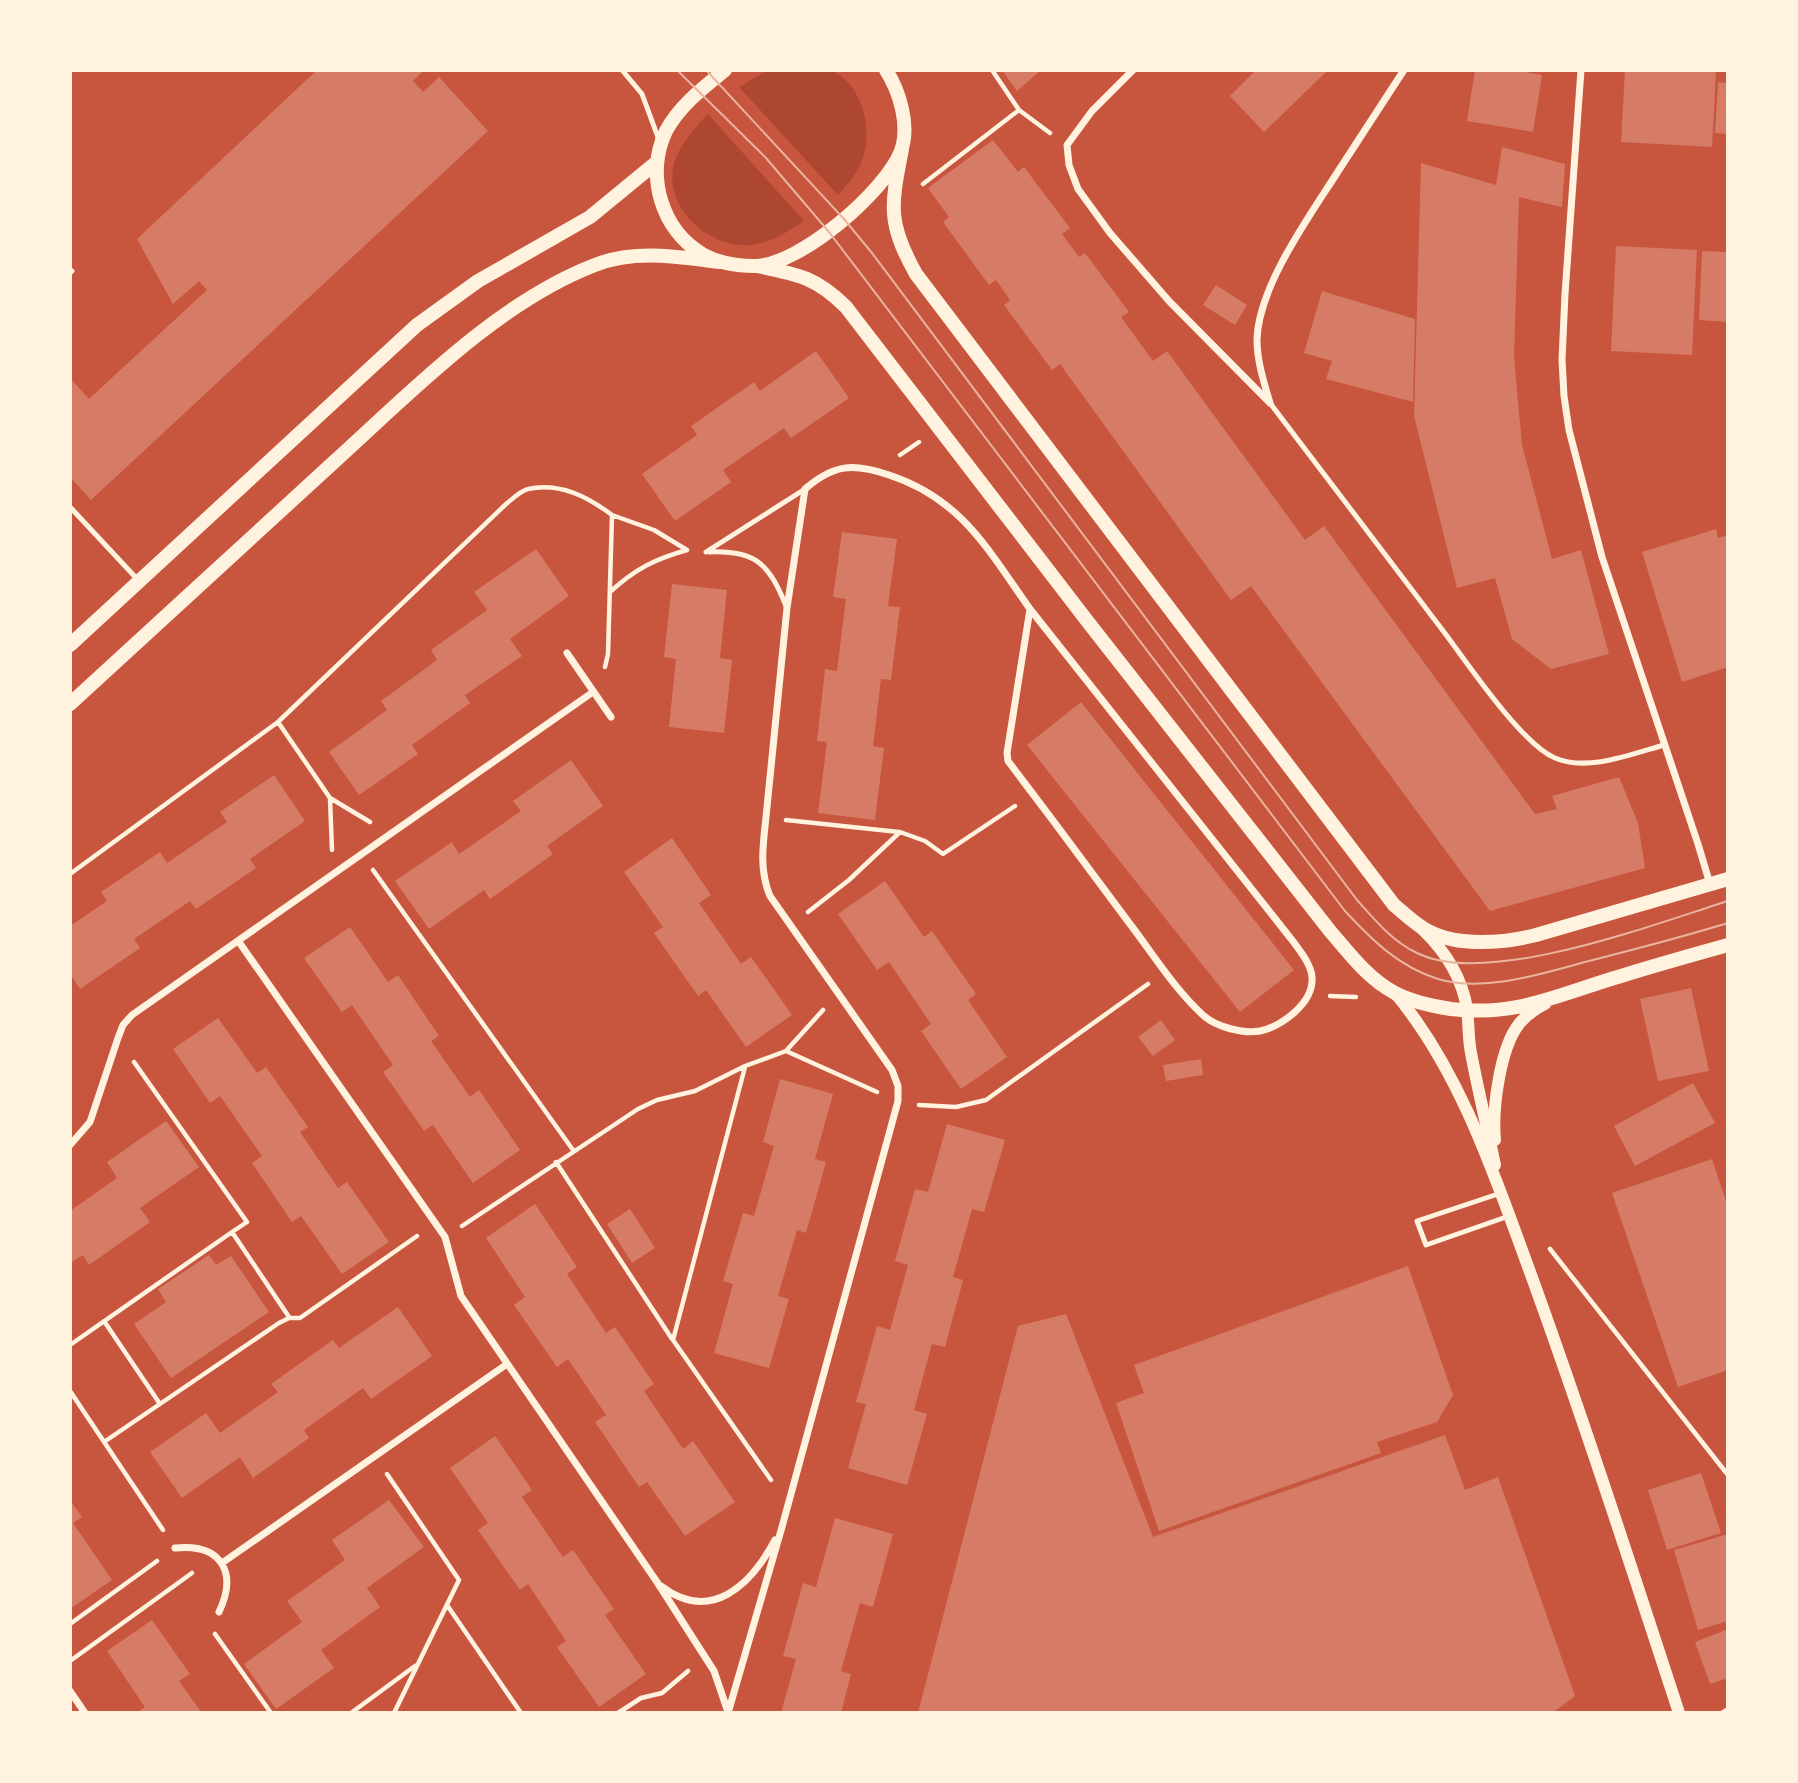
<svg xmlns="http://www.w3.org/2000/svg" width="1798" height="1783" font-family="'PT Sans Narrow',sans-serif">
  <rect width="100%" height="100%" fill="#c8553d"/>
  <path fill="#ae4732" d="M768,70c14,0 56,-3 66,2 27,13 38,54 30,82 -4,16 -15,29 -26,41l-99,-108z
    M708,114l96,107c-16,11 -34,22 -54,24 -40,3 -84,-34 -77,-77 4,-20 21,-40 35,-54z"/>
  <path fill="#d67c66" d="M317,70h107l-11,11 10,11 16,-15 49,54 -397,369 -21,-23v-99l19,21 118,-109 -8,-9 -26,23 -36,-65z
    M1002,70h39l-24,21z
    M1256,70h68l2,2 -62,60 -34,-36z
    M1475,70h39l28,5 -9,57 -66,-11z
    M1625,70h91l-4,77 -91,-5z
    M1718,82l10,1v51l-13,-1z
    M993,140l25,32 6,-5 46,61 -8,6 17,23 6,-4 44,59 -8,5 32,44 14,-10 138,189 19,-14 211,288 22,-5 -5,-13 67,-19 19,46 7,45 -155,43 -239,-325 -20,14 -171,-236 -8,6 -48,-65 6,-5 -14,-20 -7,5 -46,-63 6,-5 -21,-29z
    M1502,147l63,17 -3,43 -43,-10 -5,160 8,88 30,114 29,-9 28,104 -58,15 -39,-30 -17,-61 -38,10 -43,-172 7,-253 75,22z
    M1616,246l81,4 -5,105 -81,-4z
    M1702,251l26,1v70l-29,-2z
    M1216,285l31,20 -12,20 -32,-20z
    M1322,291l93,28 -2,83 -87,-23 6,-18 -28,-8z
    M816,351l33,47 -58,40 -7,-10 -61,42 8,12 -56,39 -33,-47 55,-39 -6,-9 63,-44 6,9z
    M1716,529l2,9 10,-3v132l-46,15 -40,-130z
    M842,532l55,7 -9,67 12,1 -9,73 -10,-1 -8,67 11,2 -9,72 -57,-7 9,-71 -10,-1 8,-72 12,2 9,-72 -13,-2z
    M536,549l33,47 -59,43 12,17 -57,39 5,8 -58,42 6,9 -59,41 -30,-43 58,-42 -6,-9 56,-41 -6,-10 56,-40 -13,-18z
    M672,584l55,6 -7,68 12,2 -8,73 -55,-6 7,-68 -12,-2z
    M1081,702l213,268 -54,42 -213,-267z
    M571,760l32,46 -56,40 6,8 -63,45 -6,-9 -55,39 -34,-48 57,-39 7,12 62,-43 -8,-10z
    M274,775l31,46 -55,38 6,9 -60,41 -6,-8 -56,38 6,9 -60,41 -10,-15v-48l37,-25 -6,-9 59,-40 7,11 60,-41 -7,-10z
    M672,838l39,57 -12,8 42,61 10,-7 41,58 -46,32 -40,-57 -8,6 -44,-63 9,-6 -39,-55z
    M885,881l39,56 8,-6 44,63 -8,6 39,57 -46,32 -40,-58 10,-7 -42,-62 -12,8 -39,-56z
    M350,927l38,55 10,-7 41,61 -8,5 39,56 9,-7 41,60 -47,33 -40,-58 -9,6 -41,-59 10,-7 -41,-60 -10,7 -38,-54z
    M1691,988l18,83 -51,10 -18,-82z
    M218,1018l39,55 9,-6 42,60 -8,5 38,56 9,-6 42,60 -47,32 -41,-58 -9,6 -40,-59 10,-7 -42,-60 -10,7 -37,-54z
    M1161,1020l14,20 -22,16 -15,-19z
    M1201,1059l2,16 -37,6 -3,-16z
    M780,1079l53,15 -18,65 11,3 -20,71 -9,-3 -19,66 11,3 -20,69 -55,-15 19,-69 -10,-3 20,-68 11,3 20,-70 -11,-4z
    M1693,1083l22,40 -80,43 -21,-40z
    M166,1121l33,46 -59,41 10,14 -61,43 -6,-10 -13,8v-52l47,-33 -10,-16z
    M947,1124l58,16 -21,72 -12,-3 -19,68 10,3 -18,67 -13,-3 -18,66 13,4 -20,71 -59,-17 18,-64 -10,-2 21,-76 13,4 18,-65 -13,-4 20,-72 13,3z
    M1712,1159l16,48v163l-50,17 -66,-194z
    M535,1204l42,63 -10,7 39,59 9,-6 39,57 -10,7 39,58 10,-8 42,61 -50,34 -38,-54 -8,5 -44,-65 11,-7 -38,-56 -11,8 -43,-62 11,-8 -39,-59z
    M630,1209l25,39 -23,15 -25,-39z
    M209,1255l7,10 15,-9 38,56 -98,66 -37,-54 32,-22 -8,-13z
    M1408,1266l45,129 -16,27 -60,20 4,11 -222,78 -43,-128 28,-10 -10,-28z
    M398,1307l34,49 -61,43 -8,-11 -59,42 5,8 -56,40 -13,-21 -58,41 -32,-46 56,-39 14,20 58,-41 -7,-8 62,-44 6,8z
    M1066,1314l87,223 292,-102 20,55 33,-13 77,219 -23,17h-634l100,-387z
    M495,1436l37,54 -10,7 41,60 10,-7 41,59 -9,6 41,59 -47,33 -42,-60 9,-6 -38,-57 -8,6 -42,-60 10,-7 -38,-55z
    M1701,1473l20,60 -54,17 -19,-60z
    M70,1500l12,17 -9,6 39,57 -42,29z
    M389,1500l35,47 -57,41 13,19 -59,43 13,18 -58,41 -32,-45 58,-42 -15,-21 58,-41 -13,-20z
    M835,1518l58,16 -20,73 -13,-4 -19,68 10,3 -10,39h-60l15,-54 -13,-3 20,-73 13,4z
    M1728,1534v87l-30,9 -24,-80z
    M152,1620l38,54 -11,7 23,32h-66l9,-6 -38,-56z
    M1728,1629v49l-18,6 -15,-42z"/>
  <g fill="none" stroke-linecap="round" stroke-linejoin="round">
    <path stroke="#fff3e0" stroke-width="4.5" d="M992,70l27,40 31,23
      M923,184l96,-74
      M900,455l19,-13
      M610,592c25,-23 45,-33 77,-42
      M605,667l3,-13 4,-139 42,15 33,20
      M278,722l52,76 40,24
      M330,799l2,51
      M786,820l113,12
      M373,870l200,280
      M70,874l208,-152 227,-217c6,-5 15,-14 23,-16 32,-7 60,8 84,26
      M808,912l41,-32 51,-48 25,9 18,13 72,-48
      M1330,996l26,1
      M786,1051l37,-41
      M134,1062l113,160 -15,10 57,85
      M745,1067l-72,273 98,140
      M919,1105l37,2 30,-7 162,-116
      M556,1162l116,177
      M462,1226l176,-117 19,-9 38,-9 50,-25 41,-15 91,41
      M1550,1249l178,226
      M104,1321l56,83
      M70,1345l162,-113
      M70,1391l93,139
      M104,1442l175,-119 10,-5h11l117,-82
      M387,1474l72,106 -65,133
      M447,1605l74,108
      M70,1624l87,-63
      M215,1634l56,79
      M70,1661l122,-88
      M351,1713l64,-47
      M618,1713l23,-15 21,-5 26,-22"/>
    <path stroke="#fff3e0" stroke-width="5" d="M622,70l20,24 17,46
      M70,273l2,-2
      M1270,403c59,78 118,155 177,233 22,30 76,109 108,122 33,14 77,-4 109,-13
      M70,507l69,74
      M706,552l99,-63
      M709,552c47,-2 60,12 77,54
      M1501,1193l-84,28 9,24 83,-29"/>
    <path stroke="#fff3e0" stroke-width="7" d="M1133,70l-41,41 -25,34 2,20 9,24 32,44 59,68 101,102
      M1581,70l-16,224 -3,66 2,36 5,34 33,127 96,287 12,40
      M1270,403c-6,-20 -13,-42 -13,-63 1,-53 52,-123 80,-167 22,-34 45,-69 67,-103
      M1030,609l262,331c8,11 19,24 20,37 2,26 -30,49 -52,54 -17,3 -43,-4 -56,-15 -29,-26 -51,-62 -74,-92 -40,-54 -81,-109 -122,-163l-1,-8z
      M567,653l44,64
      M239,942l206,295 16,59 196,286 57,89 14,41
      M70,1145l20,-23 28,-84 5,-13 9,-10 461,-323
      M175,1548c46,-5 63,24 44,64
      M222,1563l285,-199
      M661,1586c50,38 90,-1 114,-46
      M70,1691l15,22
      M728,1713l54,-186 116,-426v-15l-6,-16 -122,-174c-11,-26 -7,-51 -4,-79l21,-209 18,-119c29,-25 48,-26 84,-14 73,24 99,75 141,134
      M1724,1713l4,-2"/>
    <path stroke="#fff3e0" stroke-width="12" d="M1423,930c23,22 39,47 44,79 2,15 1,29 4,44 7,37 16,74 24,112
      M1395,993c66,79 100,184 135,279 53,146 101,294 149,441
      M1495,1140c-3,-31 5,-92 24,-116 7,-9 16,-15 26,-20"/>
    <path stroke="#fff3e0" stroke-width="14" d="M725,70c-21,17 -46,36 -59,61 -21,43 -5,100 38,124 15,8 35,11 51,11 44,0 131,-75 146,-115 9,-25 -1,-59 -15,-81
      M902,149c-11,57 -15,73 14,125l478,631c11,9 22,20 34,26 30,16 76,12 108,4l192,-56
      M757,266c40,8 59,11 89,41l242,315 242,309c19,22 38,48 65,62 17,9 37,13 56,16 67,8 108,-15 170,-33 35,-11 71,-21 107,-31
      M70,645l347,-320 61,-44 112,-64 67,-55
      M70,704c88,-81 177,-162 265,-243 76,-69 163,-159 260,-196 40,-16 84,-8 125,-3"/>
    <path stroke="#e9b49f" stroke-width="2" d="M677,70l89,88 63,74 516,679c27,29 54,56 93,68 47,14 106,-6 151,-18 47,-12 93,-24 139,-38
      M706,70l138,149 28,34 485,647c18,20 35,41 60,53 70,35 237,-29 311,-52"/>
  </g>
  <rect width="1798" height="1783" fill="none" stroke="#fff3e0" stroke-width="144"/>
</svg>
